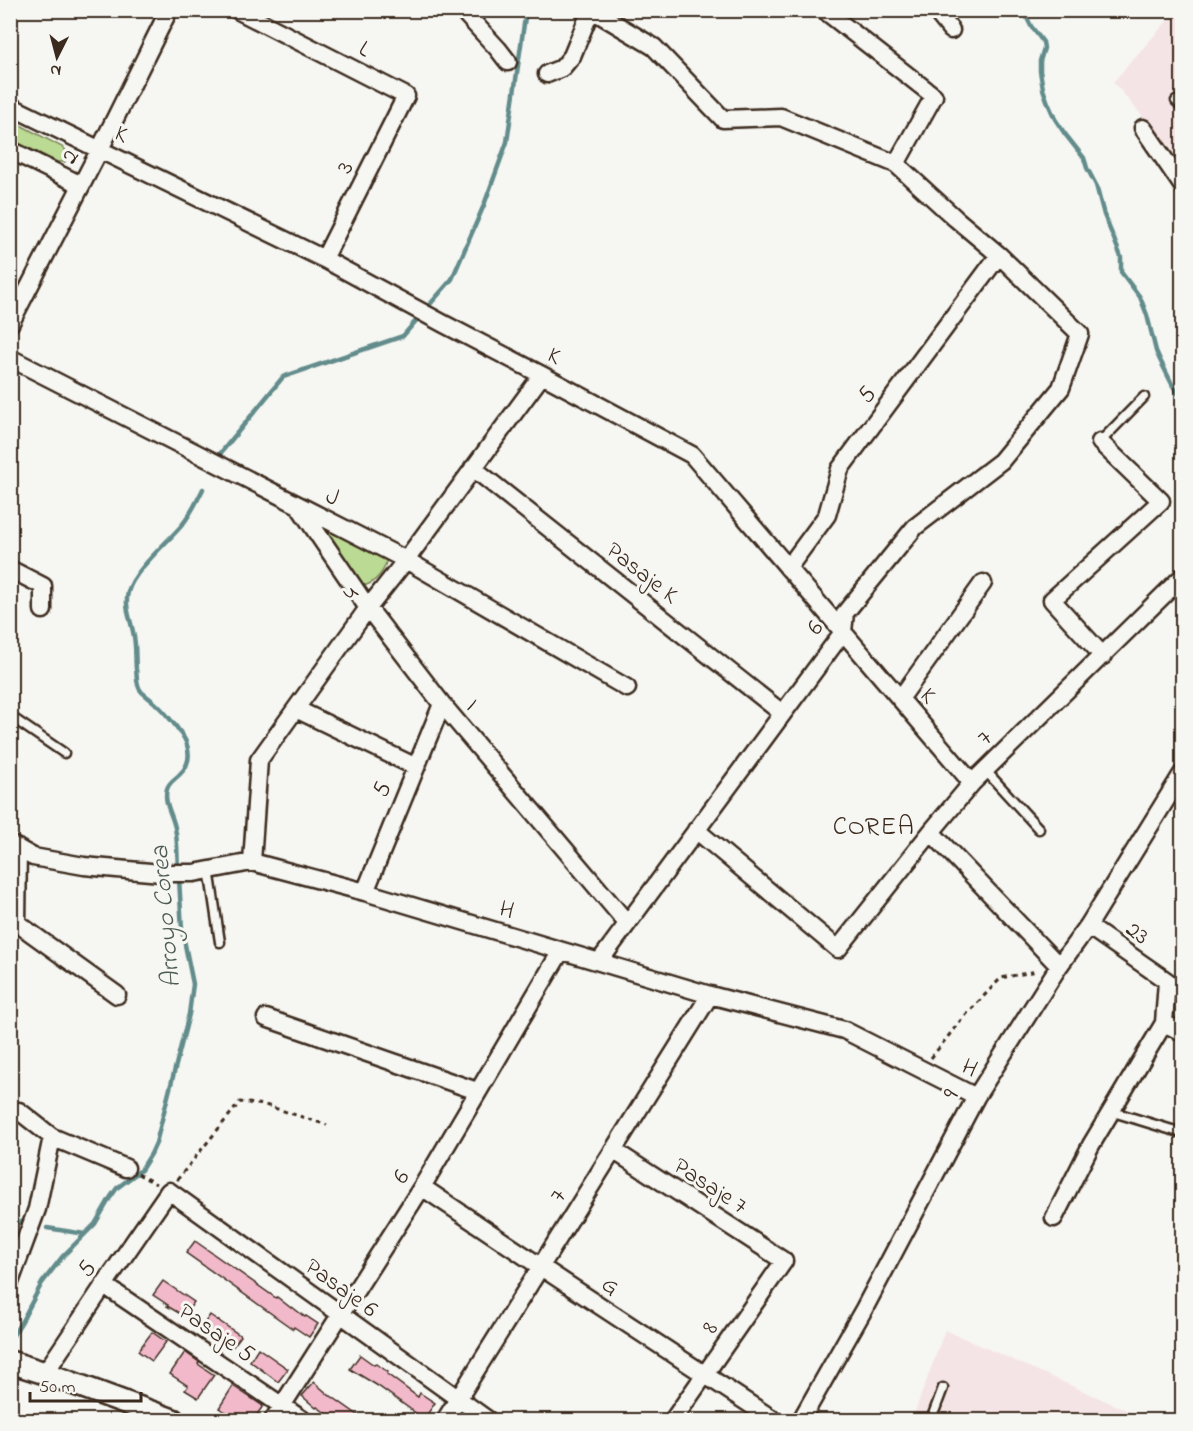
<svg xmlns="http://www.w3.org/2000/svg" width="1193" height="1431" font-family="'Indie Flower',sans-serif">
  <rect width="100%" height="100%" fill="#f6f6f2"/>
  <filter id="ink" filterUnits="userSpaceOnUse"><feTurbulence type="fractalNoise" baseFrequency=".0167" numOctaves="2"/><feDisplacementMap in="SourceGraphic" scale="12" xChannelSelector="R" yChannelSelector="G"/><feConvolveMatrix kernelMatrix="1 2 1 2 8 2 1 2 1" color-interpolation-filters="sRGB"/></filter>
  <g filter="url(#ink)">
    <path fill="#f5e4e6" d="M1176,11h6v151l-69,-80z
      M945,1330l204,90h-237z"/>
    <path fill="#bbda93" stroke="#7b8258" stroke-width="1.5" d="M11,120l53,28c4,5 4,8 1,14h-8l-46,-23z
      M322,528l64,28c2,13 -12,29 -24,30z"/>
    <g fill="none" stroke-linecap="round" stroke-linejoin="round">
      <path stroke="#628c8b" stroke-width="4.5" d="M1023,10l8,16 12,16 1,6 -4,13v10l3,18 5,14 7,16 10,15 19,24 3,10 9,17 8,30 10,24 7,18v15l19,25 7,18 9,36 4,9 13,26 9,13
        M425,310l27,-31 32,-74 23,-63 19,-132
        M219,455l64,-78 120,-41 17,-20
        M178,869c-1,-13 0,-27 -3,-41 -2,-12 -12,-26 -8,-39 2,-7 7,-9 12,-14 10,-9 12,-20 7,-33 -5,-11 -22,-31 -31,-39 -4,-4 -11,-8 -14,-12 -5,-5 -4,-16 -5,-22 -1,-11 0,-22 -2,-32 -2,-15 -10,-29 -6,-45 6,-22 40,-50 54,-67 9,-11 15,-24 21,-36
        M10,1220l11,2
        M47,1228l38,6
        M10,1340l12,-19 20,-38 21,-27 32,-32 15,-26 7,-10 24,-18 10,-16 5,-11 33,-129 4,-30 -11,-54 -3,-52"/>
    </g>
    <path fill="#f2b9cb" stroke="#3b2a1e" stroke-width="1.5" d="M195,1241l81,57 1,-1 14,11 1,-1 13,10 1,-1 12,8 -9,13 -15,-10 -1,2 -107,-76z
      M163,1281l31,21 -10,14 -17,-10 1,-1 -15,-10z
      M210,1315l31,21 -10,13 -30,-21z
      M152,1332l14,10 -14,19 -14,-10z
      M258,1348l30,21 -10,13 -28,-21z
      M185,1352l14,10 -1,2 16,11 -16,23 -13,-8 3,-4 -18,-12z
      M360,1355l14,10 2,-1 12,8 -1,2 31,23 2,-4 15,10 -11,16 -46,-33 -28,-17z
      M314,1382l16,14h1l34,24h-29l-19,-13 -1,1 -14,-12z
      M233,1386l30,20 -10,14h-15l-19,-12z"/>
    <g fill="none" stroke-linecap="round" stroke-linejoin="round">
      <defs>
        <path id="service" d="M1176,101l6,6
          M1100,442l44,-45
          M10,716l54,37
          M985,770l54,59
          M209,869l11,73
          M1110,1111l72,22
          M931,1420l12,-32"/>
        <path id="minor" d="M237,10l169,86 -82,163
          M462,10l36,39 10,13
          M592,10l62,37 69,72 58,-2 115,47 59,54 44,37 81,79 -19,54 -60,73 -86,66 -70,86 -2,19 -244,330
          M824,10l110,86 -38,68
          M935,10l16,20
          M547,74l15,-6 10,-12 19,-46
          M10,106l314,153 120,65 98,51 150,80 280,328
          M1143,128l39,57
          M10,150l71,35
          M10,324l90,-175 69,-139
          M10,358l396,202 221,128
          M1100,442l61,59 -109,99 51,56
          M473,468l309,245
          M300,508l68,100 74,96 185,219
          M788,568l39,-53 13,-46 159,-214
          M10,569l33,17v24
          M900,699l83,-116
          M296,709l120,58
          M696,830l142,119 93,-117 41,-49 210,-206
          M931,832l128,134
          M10,844l23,13 51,9 77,7h33l58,-11 113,30 345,103 134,35 132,67
          M18,848l-1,75 100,72
          M252,862l7,-102 109,-152 38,-48 136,-185
          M365,892l77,-188
          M1088,926l79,55 -3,42 18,9
          M266,1018l211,73
          M19,1111l33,26 74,31
          M613,1150l171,111 -111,159
          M422,1187l119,80 233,153
          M1054,1218l37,-73 73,-122
          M10,1282l27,-73 15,-72
          M104,1285l199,135
          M45,1373l59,-88 65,-94 319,229
          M273,1420l149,-233 139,-236
          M445,1420l265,-425
          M801,1420l63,-111 112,-212 83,-131 29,-40 94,-152"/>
        <path id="tertiary" d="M10,1362l35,11 128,47"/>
      </defs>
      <use href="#service" stroke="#3b2a1e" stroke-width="13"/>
      <use href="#minor" stroke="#3b2a1e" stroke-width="21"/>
      <use href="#tertiary" stroke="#3b2a1e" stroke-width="26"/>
      <path stroke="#3b2a1e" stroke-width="3" stroke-dasharray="4.5 4.5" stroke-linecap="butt" d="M931,1058l30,-38 40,-42 36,-7
        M138,1174l18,10
        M177,1180l63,-78 25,3 62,20"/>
      <use href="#service" stroke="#f6f6f2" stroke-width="8"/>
      <use href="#minor" stroke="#f6f6f2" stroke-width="16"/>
      <use href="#tertiary" stroke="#f6f6f2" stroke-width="21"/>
    </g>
  </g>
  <g text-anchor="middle" stroke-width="6" stroke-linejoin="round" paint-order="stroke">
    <g font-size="24" fill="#3b2a1e" stroke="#f6f6f2">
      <text transform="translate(365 48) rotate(27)" y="8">L</text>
      <text transform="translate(122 133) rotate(26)" y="8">K</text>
      <text transform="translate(69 156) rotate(-62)" y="8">2</text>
      <text transform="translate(344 167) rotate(-63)" y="8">3</text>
      <text transform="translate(555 355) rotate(28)" y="8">K</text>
      <text transform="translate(866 394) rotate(-53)" y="8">5</text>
      <text transform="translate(333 496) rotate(27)" y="8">J</text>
      <text transform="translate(643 572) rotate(38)" y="8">Pasaje K</text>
      <text transform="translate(350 593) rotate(-53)" y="8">4</text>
      <text transform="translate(814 627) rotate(-59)" y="8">6</text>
      <text transform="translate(929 695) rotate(49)" y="8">K</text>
      <text transform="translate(473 704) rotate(50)" y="8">I</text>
      <text transform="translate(984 737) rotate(-44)" y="8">7</text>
      <text transform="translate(381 789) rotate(-68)" y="8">5</text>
      <text transform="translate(507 909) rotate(17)" y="8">H</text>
      <text transform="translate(1138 932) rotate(35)" y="8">23</text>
      <text transform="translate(970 1067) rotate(27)" y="8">H</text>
      <text transform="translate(950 1094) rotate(-61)" y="8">9</text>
      <text transform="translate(400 1176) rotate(-59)" y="8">6</text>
      <text transform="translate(711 1185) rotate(33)" y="8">Pasaje 7</text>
      <text transform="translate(557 1195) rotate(-58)" y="8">7</text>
      <text transform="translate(86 1268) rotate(-56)" y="8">5</text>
      <text transform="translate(611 1285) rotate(34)" y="8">G</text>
      <text transform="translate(342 1287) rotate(36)" y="8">Pasaje 6</text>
      <text transform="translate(709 1327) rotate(-55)" y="8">8</text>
      <text transform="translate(217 1332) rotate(34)" y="8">Pasaje 5</text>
    </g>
    <g font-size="26" letter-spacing="1.5" fill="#3b2a1e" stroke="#f6f6f2">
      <text x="874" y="834">COREA</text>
    </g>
    <g font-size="26" font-style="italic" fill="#4e5b54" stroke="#f6f6f2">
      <text transform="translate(164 917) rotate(-95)" y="9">Arroyo Corea</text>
    </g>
  </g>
  <rect width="1193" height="1431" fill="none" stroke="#f6f6f2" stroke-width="36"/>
  <rect x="18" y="18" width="1157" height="1395" fill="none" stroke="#3b2a1e" stroke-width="2" filter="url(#ink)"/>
  <g transform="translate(57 57) rotate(186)" stroke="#f6f6f2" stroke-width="4.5" paint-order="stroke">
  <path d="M0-4.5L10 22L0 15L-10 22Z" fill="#3b2a1e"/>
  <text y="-9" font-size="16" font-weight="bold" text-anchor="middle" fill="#3b2a1e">N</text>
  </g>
  <path d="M30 1392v9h111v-9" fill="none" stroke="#3b2a1e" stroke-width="3"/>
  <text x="39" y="1392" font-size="18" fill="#3b2a1e" stroke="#f6f6f2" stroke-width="4.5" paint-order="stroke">50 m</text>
</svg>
